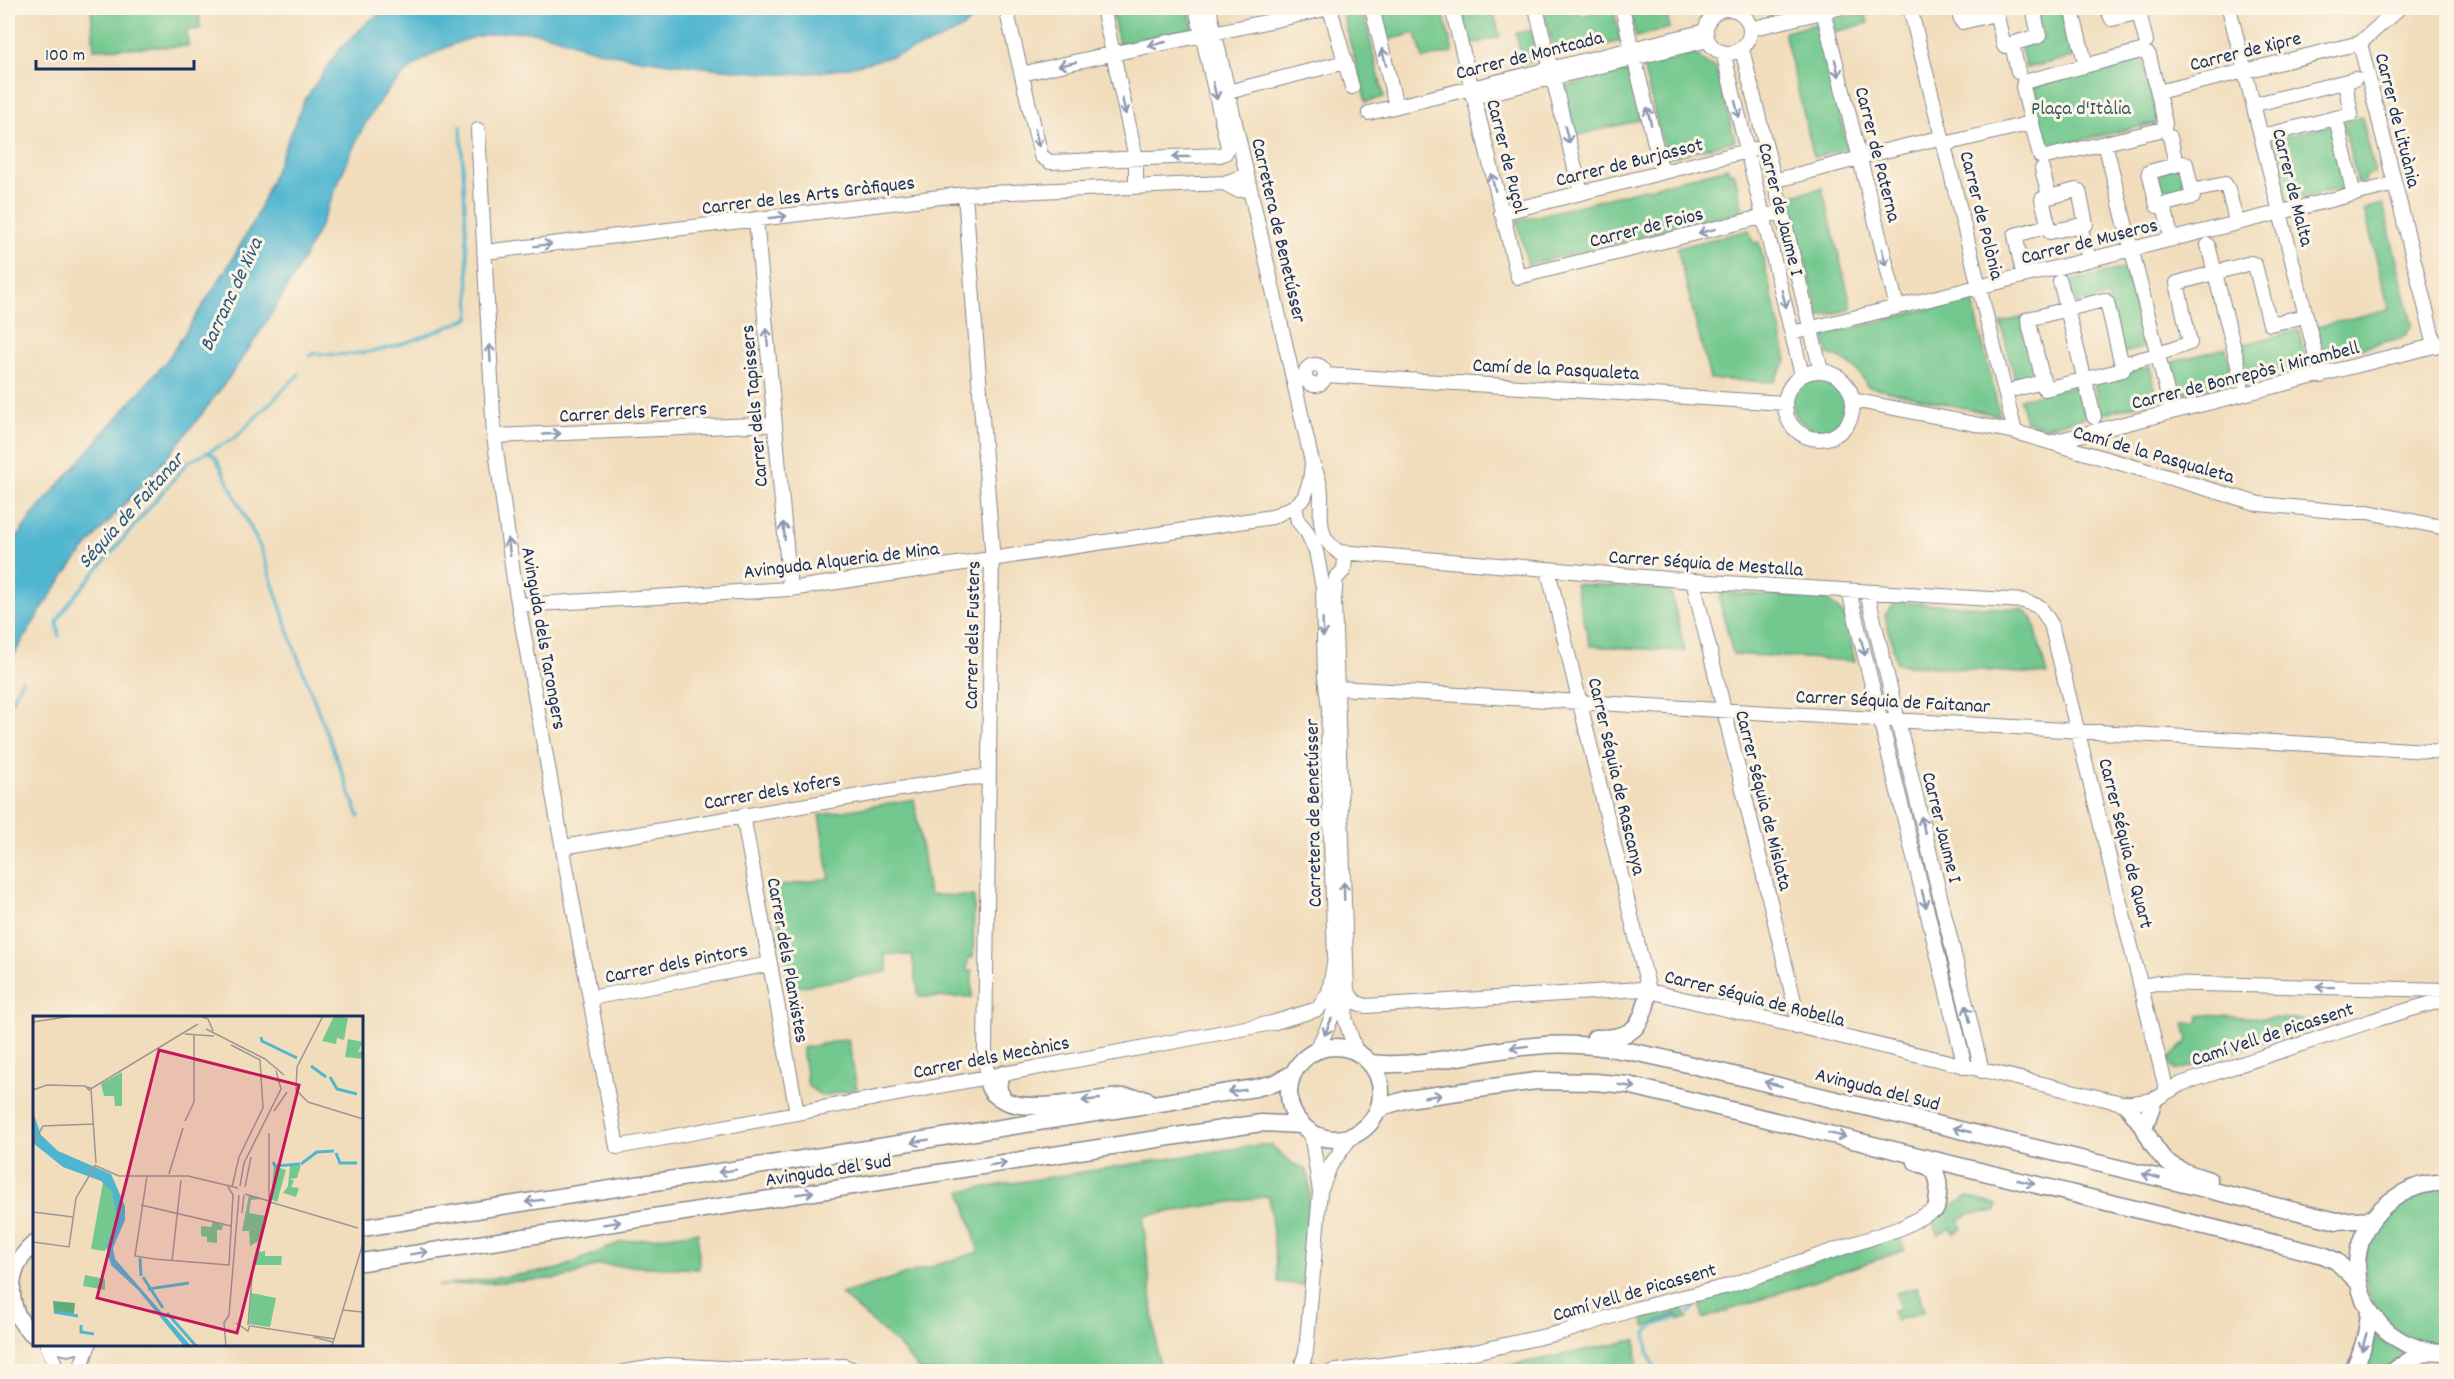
<svg xmlns="http://www.w3.org/2000/svg" width="2454" height="1379" font-family="Dekko,sans-serif">
  <rect width="100%" height="100%" fill="#fcf5e5"/>
  <filter id="ink" filterUnits="userSpaceOnUse"><feTurbulence type="fractalNoise" baseFrequency=".0167" numOctaves="2"/><feDisplacementMap in="SourceGraphic" scale="12" xChannelSelector="R" yChannelSelector="G"/><feConvolveMatrix kernelMatrix="1 2 1 2 8 2 1 2 1" color-interpolation-filters="sRGB"/></filter>
  <filter id="wash" filterUnits="userSpaceOnUse"><feTurbulence type="fractalNoise" baseFrequency=".008" numOctaves="4" result="noise"/><feDisplacementMap in="SourceGraphic" scale="24" xChannelSelector="R" yChannelSelector="G"/><feGaussianBlur stdDeviation="1.35" result="paint"/><feColorMatrix in="noise" values="0 0 0 0 0 0 0 0 0 0 0 0 0 0 0 0 0 1.4 0 .05"/><feComposite in="paint" operator="in"/></filter>
  <g filter="url(#wash)">
    <rect width="100%" height="100%" fill="#f1ddbc"/>
    <path fill="#72c88e" stroke="#467c76" stroke-width="1.5" d="M91,8h108l1,21 -13,1 1,16 -94,3z
      M1111,8h78l4,20 -74,16z
      M1358,8h4l22,89 -18,5 -24,-90z
      M1379,8h63l11,44 -30,7 -7,-26 -29,7z
      M1463,8h29l8,29 -33,8 -8,-36z
      M1543,8h35l2,8 33,-8 8,33 -66,15z
      M1629,8h36l5,20 -34,9z
      M2036,8h24l13,49 -47,11 -6,-23 24,-6z
      M1865,12l3,11 -33,9 -3,-12z
      M1817,24l31,125 -34,8 -30,-125z
      M1532,30l7,30 -16,4 -7,-31z
      M1696,54l7,8 13,6 19,73 -69,17 -23,-91z
      M2140,60l3,1 14,59 -1,3 -110,25 -16,-60z
      M1628,71l12,49 -66,16 -12,-49z
      M2362,117l13,57 -11,2 1,6 -7,2 -15,-62z
      M2335,124l15,62 -64,16 -16,-62z
      M2183,165l3,12 -4,2 1,5 5,-1 3,13 -32,7 -3,-12 4,-1 -9,-17z
      M1728,168l1,5 5,-1 9,39 -215,54 -11,-44z
      M1822,188l30,121 -33,8 -30,-121z
      M2383,204l29,120 -8,13 -79,20 -8,-30 72,-18 -25,-100z
      M1749,230l4,13 6,-1 28,118 -13,22 -64,-3 -33,-131z
      M2125,268l20,79 -23,6 -14,-56 -34,8 -6,-23z
      M1972,298l28,118 -133,-30c-8,-18 -21,-27 -39,-32l-4,-19z
      M2024,317l14,57 -23,5 -14,-56z
      M2299,330l7,33 -57,14 -8,-32z
      M2226,348l8,33 -57,14 -8,-32z
      M2150,367l8,33 -57,14 -8,-33z
      M1793 403a27 27 0 1 1 54 0a27 27 0 1 1-54 0Z
      M2077,385l8,32 -40,10 -19,-5 -6,-23z
      M1575,584l89,5 8,7 13,55 -95,-5z
      M1724,593l101,5 20,18 10,45 -122,-7 -14,-56z
      M1896,602l126,7 11,10 14,56 -150,-11 -12,-49z
      M914,799l15,96 45,1 -1,62h-5l-1,13h5v26h-53l-7,-42 -27,-1 3,18 -97,16 -18,-101 57,-9 -11,-63z
      M2199,1015l118,5 2,4 -143,47 -7,-7v-5l19,-18 -4,-18h14z
      M848,1039l9,50 -35,7 -14,-10 -6,-38z
      M1256,1145h15l22,19 14,6 3,20 -7,95 -25,-3 -9,-86 -126,20 16,155h-239l-21,-25 -58,-52 138,-42 -18,-61z
      M2443,1190l3,1v154c-15,0 -30,-2 -44,-10 -48,-28 -51,-103 -3,-133 13,-8 28,-10 44,-12z
      M1967,1197l30,8 -2,7 -24,1 -12,7 3,9 -8,4 -3,-5 -13,7 -6,-17z
      M698,1232l1,37 -101,-4 -27,11 -18,3 -116,7 122,-17 62,-27z
      M1898,1235l7,15 -202,69 -3,-18z
      M1917,1287l7,24 -29,10 -3,-10 9,-2 -5,-16z
      M1680,1304l8,15 -9,1 -2,-6 -32,13 -4,-14z
      M2374,1333l12,10 19,11 -21,17 -26,1z
      M1636,1340l1,31h-155z"/>
    <path fill="#50b6cf" stroke="#367296" stroke-width="1.5" d="M390,8h598c-9,6 -17,14 -26,20 -35,23 -125,45 -167,46 -24,1 -49,-3 -73,-5 -40,-4 -80,-9 -119,-17 -22,-4 -42,-16 -64,-19 -28,-4 -60,1 -85,11 -88,35 -101,112 -137,188 -39,79 -88,150 -143,217 -30,36 -64,68 -93,105 -28,34 -51,74 -73,111v-114l23,-34 137,-158 61,-94 27,-48 48,-116 35,-51 31,-30z"/>
    <g fill="none" stroke-linecap="round" stroke-linejoin="round">
      <path stroke="#50b6cf" stroke-width="3" d="M310,356l4,-3c54,8 106,-14 155,-35l1,-8 -9,-184
        M209,452l7,6 45,91 34,101 64,167
        M59,636l-2,-15 12,-18 119,-141 47,-24 64,-64
        M8,709l14,-29
        M1689,1313l7,-7
        M1656,1372l-8,-20 -2,-19 7,-7 25,-9"/>
    </g>
  </g>
  <g filter="url(#ink)">
    <g fill="none" stroke-linecap="round" stroke-linejoin="round">
      <defs>
        <path id="minor" d="M1013,8l-5,6v3l33,139 9,6 170,-7 5,-2 3,-6 -32,-139
          M1103,8l33,150v29
          M1209,8l103,454c4,10 9,21 9,32 0,14 -2,31 4,44 4,8 14,13 20,20l-1,12 -8,8 -2,23 13,390 -2,27 11,34
          M1330,8l22,79
          M1372,8l24,98
          M1452,8l66,269 264,-65
          M1536,8l45,185
          M1622,8l40,164
          M1910,8l105,424
          M1957,8l5,14 33,-8
          M1995,8l9,38 35,-10 -6,-28
          M2071,8l15,57
          M2107,8l5,11 32,-8 2,-3
          M2229,8l92,368
          M1706 31a22 22 0 1 1 44 0a22 22 0 1 1-44 0Z
          M1823,11l74,296
          M2139,12l7,29
          M1750,29l89,-21
          M2360,43l75,303
          M2012,44l6,28
          M1742,49l79,322
          M2141,51l8,4 16,68 -1,6 -118,28 -6,-1 -17,-69 1,-5z
          M1723,52l79,323
          M1022,74c102,-25 205,-42 307,-66
          M1228,92l117,-30
          M2158,92l202,-49 39,-35
          M1473,97l235,-57
          M2260,103l95,-24
          M1369,113l337,-82
          M2336,118l16,69
          M478,130l16,306 20,144 103,567 655,-124 46,-14 11,-17 6,-34
          M2267,135l84,-21 -6,-32
          M2170,137l6,27
          M2105,143l67,269
          M1945,144l86,-21
          M1864,156l71,-17
          M2183,163l3,1 7,33 -36,9 -8,-34z
          M2042,169l7,27
          M1781,179l72,-19
          M1224,183l13,7 13,-1
          M2076,190l3,1 7,33 -36,8 -8,-33z
          M2192,191l33,-7 3,5 7,28
          M965,194l27,355 -7,499 2,29
          M2164,205l6,28
          M1501,213l254,-64
          M756,219l34,370
          M2080,226l7,26
          M2208,245l34,136
          M485,252l480,-58 259,-11 23,-7
          M2022,268l-7,-33 33,-9
          M2060,281l34,136
          M2104,300l3,2 16,68 -78,19 -17,-70z
          M1792,333l603,-149
          M2164,352l26,-9 -13,-60 74,-20 4,2 15,59 27,-6
          M2123,364l26,-7
          M1305 375a10 10 0 1 1 20 0a10 10 0 1 1-20 0Z
          M1785 405a34 34 0 1 1 68 0a34 34 0 1 1-68 0Z
          M1325,375l460,28
          M2015,389l28,-7
          M1853,400l162,32 244,72 87,8h22l78,16
          M494,436l281,-12
          M2052,442l394,-99
          M1312,464l-2,17 -6,17 -9,8 3,15 9,11 9,19 7,37 2,89 4,32 -1,44 7,205c8,34 -2,64 -20,93
          M1340,552l353,29 331,20 16,6 11,17 116,468
          M1548,570l101,421
          M1693,581l105,437 -2,9
          M1849,591l116,476
          M1867,592l115,479
          M519,605l271,-16 482,-72 23,-11
          M1338,688l1108,64
          M743,815l54,298
          M563,847l401,-69 24,-1
          M2142,986l15,-3 289,7
          M1347,991l8,11 11,4 275,-17 485,115 28,-4 27,-16 190,-63 75,-22
          M590,998l180,-34
          M1322,1187l8,-21 21,-29
          M47,1344l11,28
          M1301,1368l5,-16 14,-160 -9,-59
          M1310,1371l4,1
          M79,1372l10,-28
          M624,1372l43,-7 73,4 104,-3 15,6
          M1331,1372l143,-20 89,-20 72,-23 93,-23 173,-58 35,-19"/>
        <path id="major" d="M1595,1038c39,1 47,-11 54,-47
          M1289 1093a46 46 0 1 1 92 0a46 46 0 1 1-92 0Z
          M1370,1063c48,6 113,-13 164,-17 48,-5 94,4 141,15l662,160 35,-2
          M1003,1074c-7,9 -5,16 0,24
          M987,1077c1,9 3,15 11,20 28,20 91,1 124,0 8,0 16,1 24,2
          M2154,1100l-10,28c19,38 27,40 65,52
          M2126,1104l18,24
          M1377,1111l11,-6 20,-6 128,-18 58,1 34,3 695,170 13,6 22,21
          M1916,1162c4,2 9,3 13,5 14,8 9,30 7,42
          M2446,1183c-15,-1 -30,3 -43,10 -81,44 -47,159 43,159
          M362,1228l893,-140 20,-5 17,-9
          M34,1244c-29,24 -30,68 0,91
          M362,1262l899,-139 40,2
          M53,1344l15,3 15,-3
          M2352,1372c11,-20 16,-40 17,-62
          M2392,1372l21,-14 15,-6"/>
      </defs>
      <use href="#minor" stroke="#86868d" stroke-width="16"/>
      <use href="#major" stroke="#86868d" stroke-width="19"/>
      <use href="#minor" stroke="#fff" stroke-width="14"/>
      <use href="#major" stroke="#fff" stroke-width="16"/>
    </g>
    <defs><path id="oneway-shaft" d="M-6 0H5M1.5-3L5.5 0L1.5 3" fill="none" stroke-width="1.6" stroke-linecap="round" stroke-linejoin="round" transform="scale(1.5)"/></defs>
    <g stroke="#8d97ae">
      <use href="#oneway-shaft" transform="translate(1157 44) rotate(167)"/>
      <use href="#oneway-shaft" transform="translate(1384 57) rotate(-104)"/>
      <use href="#oneway-shaft" transform="translate(1067 64) rotate(168)"/>
      <use href="#oneway-shaft" transform="translate(1837 68) rotate(76)"/>
      <use href="#oneway-shaft" transform="translate(1215 91) rotate(77)"/>
      <use href="#oneway-shaft" transform="translate(1124 106) rotate(78)"/>
      <use href="#oneway-shaft" transform="translate(1737 109) rotate(76)"/>
      <use href="#oneway-shaft" transform="translate(1649 116) rotate(-104)"/>
      <use href="#oneway-shaft" transform="translate(1567 135) rotate(76)"/>
      <use href="#oneway-shaft" transform="translate(1037 138) rotate(77)"/>
      <use href="#oneway-shaft" transform="translate(1181 157) rotate(178)"/>
      <use href="#oneway-shaft" transform="translate(1493 182) rotate(-104)"/>
      <use href="#oneway-shaft" transform="translate(778 217) rotate(-7)"/>
      <use href="#oneway-shaft" transform="translate(1707 231) rotate(166)"/>
      <use href="#oneway-shaft" transform="translate(543 245) rotate(-7)"/>
      <use href="#oneway-shaft" transform="translate(1884 257) rotate(76)"/>
      <use href="#oneway-shaft" transform="translate(1784 299) rotate(76)"/>
      <use href="#oneway-shaft" transform="translate(767 337) rotate(-95)"/>
      <use href="#oneway-shaft" transform="translate(490 353) rotate(-93)"/>
      <use href="#oneway-shaft" transform="translate(552 434) rotate(-3)"/>
      <use href="#oneway-shaft" transform="translate(784 531) rotate(-95)"/>
      <use href="#oneway-shaft" transform="translate(509 547) rotate(-98)"/>
      <use href="#oneway-shaft" transform="translate(1323 628) rotate(87)"/>
      <use href="#oneway-shaft" transform="translate(1863 647) rotate(76)"/>
      <use href="#oneway-shaft" transform="translate(1923 825) rotate(-104)"/>
      <use href="#oneway-shaft" transform="translate(1344 891) rotate(-92)"/>
      <use href="#oneway-shaft" transform="translate(1924 899) rotate(76)"/>
      <use href="#oneway-shaft" transform="translate(2325 987) rotate(-179)"/>
      <use href="#oneway-shaft" transform="translate(1968 1014) rotate(-104)"/>
      <use href="#oneway-shaft" transform="translate(1328 1027) rotate(113)"/>
      <use href="#oneway-shaft" transform="translate(1519 1047) rotate(173)"/>
      <use href="#oneway-shaft" transform="translate(1773 1084) rotate(-166)"/>
      <use href="#oneway-shaft" transform="translate(1627 1086) rotate(9)"/>
      <use href="#oneway-shaft" transform="translate(1237 1091) rotate(171)"/>
      <use href="#oneway-shaft" transform="translate(1433 1096) rotate(-9)"/>
      <use href="#oneway-shaft" transform="translate(1091 1100) rotate(174)"/>
      <use href="#oneway-shaft" transform="translate(1962 1130) rotate(-166)"/>
      <use href="#oneway-shaft" transform="translate(1837 1135) rotate(14)"/>
      <use href="#oneway-shaft" transform="translate(920 1141) rotate(171)"/>
      <use href="#oneway-shaft" transform="translate(998 1164) rotate(-9)"/>
      <use href="#oneway-shaft" transform="translate(727 1171) rotate(171)"/>
      <use href="#oneway-shaft" transform="translate(2151 1176) rotate(-166)"/>
      <use href="#oneway-shaft" transform="translate(2026 1182) rotate(14)"/>
      <use href="#oneway-shaft" transform="translate(805 1193) rotate(-9)"/>
      <use href="#oneway-shaft" transform="translate(534 1201) rotate(171)"/>
      <use href="#oneway-shaft" transform="translate(612 1223) rotate(-9)"/>
      <use href="#oneway-shaft" transform="translate(419 1253) rotate(-9)"/>
      <use href="#oneway-shaft" transform="translate(2364 1342) rotate(106)"/>
    </g>
  </g>
  <g text-anchor="middle" stroke-width="6" stroke-linejoin="round" paint-order="stroke">
    <g font-size="20" fill="#1b2f5e" stroke="#fcf5e5">
      <text transform="translate(2245 50) rotate(-14)" y="7">Carrer de Xipre</text>
      <text transform="translate(1529 54) rotate(-14)" y="7">Carrer de Montcada</text>
      <text transform="translate(2399 120) rotate(76)" y="7">Carrer de Lituània</text>
      <text transform="translate(1879 154) rotate(76)" y="7">Carrer de Paterna</text>
      <text transform="translate(1508 156) rotate(76)" y="7">Carrer de Puçol</text>
      <text transform="translate(1629 161) rotate(-14)" y="7">Carrer de Burjassot</text>
      <text transform="translate(2294 187) rotate(76)" y="7">Carrer de Malta</text>
      <text transform="translate(808 194) rotate(-7)" y="7">Carrer de les Arts Gràfiques</text>
      <text transform="translate(1782 209) rotate(76)" y="7">Carrer de Jaume I</text>
      <text transform="translate(1983 215) rotate(76)" y="7">Carrer de Polònia</text>
      <text transform="translate(1646 226) rotate(-14)" y="7">Carrer de Foios</text>
      <text transform="translate(1280 230) rotate(77)" y="7">Carretera de Benetússer</text>
      <text transform="translate(2089 240) rotate(-14)" y="7">Carrer de Museros</text>
      <text transform="translate(1556 368) rotate(3)" y="7">Camí de la Pasqualeta</text>
      <text transform="translate(2245 374) rotate(-14)" y="7">Carrer de Bonrepòs i Mirambell</text>
      <text transform="translate(753 406) rotate(-95)" y="7">Carrer dels Tapissers</text>
      <text transform="translate(633 411) rotate(-3)" y="7">Carrer dels Ferrers</text>
      <text transform="translate(2154 453) rotate(16)" y="7">Camí de la Pasqualeta</text>
      <text transform="translate(841 559) rotate(-7)" y="7">Avinguda Alqueria de Mina</text>
      <text transform="translate(1706 562) rotate(4)" y="7">Carrer Séquia de Mestalla</text>
      <text transform="translate(971 635) rotate(-89)" y="7">Carrer dels Fusters</text>
      <text transform="translate(545 638) rotate(80)" y="7">Avinguda dels Tarongers</text>
      <text transform="translate(1893 700) rotate(3)" y="7">Carrer Séquia de Faitanar</text>
      <text transform="translate(1618 776) rotate(77)" y="7">Carrer Séquia de Rascanya</text>
      <text transform="translate(772 790) rotate(-10)" y="7">Carrer dels Xofers</text>
      <text transform="translate(1765 800) rotate(76)" y="7">Carrer Séquia de Mislata</text>
      <text transform="translate(1312 813) rotate(-91)" y="7">Carretera de Benetússer</text>
      <text transform="translate(1943 827) rotate(76)" y="7">Carrer Jaume I</text>
      <text transform="translate(2127 843) rotate(76)" y="7">Carrer Séquia de Quart</text>
      <text transform="translate(789 960) rotate(80)" y="7">Carrer dels Planxistes</text>
      <text transform="translate(676 962) rotate(-11)" y="7">Carrer dels Pintors</text>
      <text transform="translate(1755 997) rotate(14)" y="7">Carrer Séquia de Robella</text>
      <text transform="translate(2272 1033) rotate(-18)" y="7">Camí Vell de Picassent</text>
      <text transform="translate(991 1056) rotate(-11)" y="7">Carrer dels Mecànics</text>
      <text transform="translate(1878 1088) rotate(14)" y="7">Avinguda del Sud</text>
      <text transform="translate(828 1169) rotate(-9)" y="7">Avinguda del Sud</text>
      <text transform="translate(1634 1291) rotate(-16)" y="7">Camí Vell de Picassent</text>
    </g>
    <g font-size="20" fill="#355d6c" stroke="#fcf5e5">
      <text x="2081" y="114">Plaça d'Itàlia</text>
    </g>
    <g font-size="21" font-style="italic" fill="#2b5880" stroke="#fcf5e5">
      <text transform="translate(230 294) rotate(-65)" y="7">Barranc de Xiva</text>
      <text transform="translate(130 510) rotate(-48)" y="7">Séquia de Faitanar</text>
    </g>
  </g>
  <g transform="translate(33 1016)">
    <rect width="330" height="330" fill="#f1ddbc"/>
    <path d="M301,0l14,2 -4,22 -7,-2 -1,6 -14,-3zM315,23l15,3 -5,10 5,-1v8l-18,-2zM89,56v34h-7l-1,-10h-10l-3,-12zM268,149l-4,13 -7,1 4,2 -3,6 8,1 -3,9 -13,-4 5,-7 2,-20zM241,150l12,4 -9,32 -6,-3zM70,166l9,10 5,14v12l-12,33 -14,-2zM216,179l11,4 -9,1 -2,13 17,3 -6,24 -10,6 -1,-15h-7zM180,206l10,3 -1,5h-5v13l-10,-1v-5l-6,-1v-10l10,1zM232,235v5h17l-1,9h-27l4,-13zM52,259l20,4v11l-22,-4zM218,277l25,5 -6,29 -21,-3z" fill="#72c88e"/>
    <path d="M20,285l22,2 -1,11 -20,-1z" fill="#5dac79"/>
    <path d="M0,96l8,23 17,16 53,23 14,32v14l-12,28 2,11 76,87h-7l-46,-56 -27,-25 -5,-18 11,-29 -5,-26 -11,-11 -38,-14 -30,-24z" fill="#50b6cf"/>
    <path fill="none" stroke="#50b6cf" stroke-width="3" d="M228,21l1,4 35,17M278,50l15,11M297,61l7,12 20,5M303,137l4,10h17M240,146l2,4 25,-2M268,148l16,-12 17,-1M107,242l1,18M110,261l20,31M115,273l41,-6M21,296l24,4M134,297l29,33M48,309v7l13,2"/>
    <path fill="none" stroke="#9b9796" stroke-width="1.5" d="M167,0l8,3 5,12M290,0l-26,51 -1,23 12,12 55,17M0,6l39,-6M173,13l59,30 19,16M152,18l29,2M198,29l29,15 3,48 -24,49 -7,30M243,55l5,18M58,72l-5,-1 3,3 109,-66M58,73l5,74M0,74l14,-5 39,1M241,95l13,-19M152,105l9,-19v-67M236,117v67M0,127l10,-17 50,-2M61,149l25,11h69l50,12M136,158l14,-46M114,160l-12,80 19,3 75,6 4,-70 -5,-8M207,170l4,-23 37,-74M212,171l6,-30M212,178l24,7M237,186l88,26M108,189l90,21M0,196l40,5M209,197l2,-18M0,226l36,5 7,-49 19,-32M139,245l9,-81M310,294l19,2M203,307l12,8 2,-6M215,309l5,-60 16,-63M218,310l83,13M280,321l20,5M193,330l-2,-23 5,-8 10,-120M299,330l31,-103"/>
    <path fill="#c2185b" fill-opacity="0.15" stroke="#c2185b" stroke-width="3" d="M126,34l140,35 -62,248 -140,-35z"/>
    <rect width="330" height="330" fill="none" stroke="#1b2f5e" stroke-width="3"/>
  </g>
  <rect width="2454" height="1379" fill="none" stroke="#fcf5e5" stroke-width="30"/>
  <path d="M36 60v9h158v-9" fill="none" stroke="#1b2f5e" stroke-width="3"/>
  <text x="45" y="60" font-size="18" fill="#1b2f5e" stroke="#fcf5e5" stroke-width="4.5" paint-order="stroke">100 m</text>
</svg>
